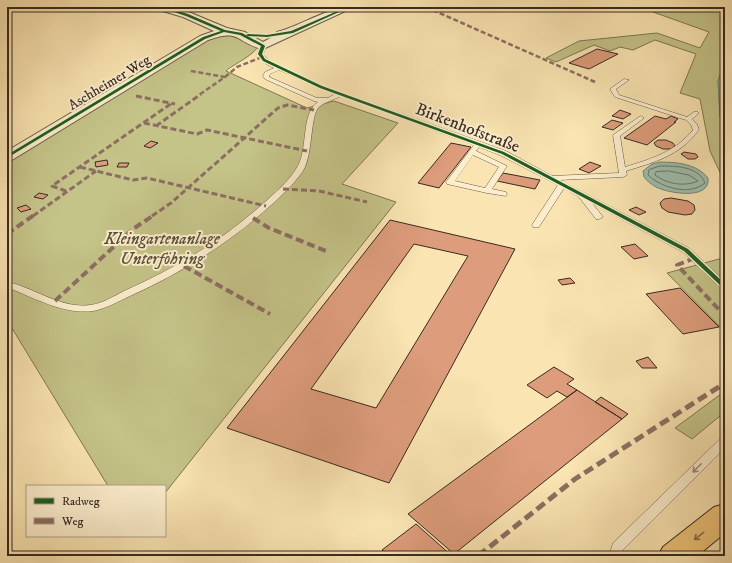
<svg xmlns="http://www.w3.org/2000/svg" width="732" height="563" font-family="'IM FELL DW Pica',serif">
  <rect width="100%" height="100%" fill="#fae5b2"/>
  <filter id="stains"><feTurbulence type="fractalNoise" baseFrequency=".005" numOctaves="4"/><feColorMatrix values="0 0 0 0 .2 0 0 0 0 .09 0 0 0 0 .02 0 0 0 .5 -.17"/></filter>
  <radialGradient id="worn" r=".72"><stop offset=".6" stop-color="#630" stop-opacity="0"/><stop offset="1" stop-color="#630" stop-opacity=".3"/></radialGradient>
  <path fill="#c4c388" stroke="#7e7756" d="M639,7h86v54l-7,20 2,35 5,25v42l-15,-32 -10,-52 -20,-6 16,-39 -41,-14 -22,10 -13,-3 -10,4 -16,-6 -38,17 -10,-4 33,-17 78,-8 43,15 9,-16z
    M228,35l17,3 13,6c0,10 -25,20 -32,27l81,37 27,-7 64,22 -56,61 54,18 -231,291v-7h-57l-101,-166v-160l203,-123z
    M719,259h6v73l-58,-59z
    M725,391v21l-33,27 -17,-11z"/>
  <path fill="#9ebfaf" stroke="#758477" d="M725,61v80l-5,-25 -2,-35z
    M660,162c17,0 37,2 48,16 3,23 -41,15 -52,9 -5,-3 -9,-6 -12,-10l-1,-6 9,-7z"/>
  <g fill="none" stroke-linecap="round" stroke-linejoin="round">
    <path stroke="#6a7569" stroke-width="1" d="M725,74l-3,8 3,38
      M660,166c16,0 38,0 45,17 -16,13 -43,5 -57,-8l1,-5z
      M669,171l20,4 9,6c-14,6 -31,3 -43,-6l1,-3z"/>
  </g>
  <path fill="#dd9c7b" stroke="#372b23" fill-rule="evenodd" d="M597,49l21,5 -29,15 -20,-6z
    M620,110l11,4 -8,5 -11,-3z
    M655,116l11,3 5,-3 7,3 -4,3h2l-29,23 -23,-7z
    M612,120l11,3 -10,7 -11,-3z
    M658,140h8l7,3 2,3 -4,3h-8l-7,-3 -2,-3z
    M151,141l7,2 -8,5 -6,-2z
    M451,143l20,4 -32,41 -21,-5z
    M684,152l12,2 2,3 -3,2h-7l-7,-5z
    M107,160l1,5 -12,2 -1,-5z
    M590,162l11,4 -12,7 -10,-4z
    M119,163h10l-2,4h-10z
    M503,173l37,7 -5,9 -38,-8z
    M39,193l9,2 -5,4 -9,-2z
    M671,198l17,3 6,4 1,5 -3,4 -7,1 -17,-3 -6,-4 -2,-5 4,-4z
    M26,205l5,4 -10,3 -4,-4z
    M636,207l10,5 -7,3 -10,-5z
    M390,220l125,29 -126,234 -162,-55zM414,244l54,12 -92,152 -65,-19z
    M635,244l13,12 -14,3 -13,-12z
    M570,278l5,5 -13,2 -4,-5z
    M680,288l39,39 -36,7 -37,-40z
    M648,357l9,11h-15l-6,-7z
    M554,367l20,12 -7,5 10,6 -10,7 -10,-6 -10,7 -20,-13z
    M577,390l45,29 -168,135 -46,-40z
    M601,397l27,17 -6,5 -27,-17z
    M416,524l36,32h-63l-7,-6z"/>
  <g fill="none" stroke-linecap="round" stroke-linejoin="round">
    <defs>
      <path id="lane" d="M263,44l3,2 -3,8 7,8 53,24 183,65 46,25 67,-3 -6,-38 26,-18 2,-1 3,2 -24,18 5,31c26,-8 50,-15 68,-37l-2,-5 -5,-5 -71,-23 -5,-8 14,-10 5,1 -13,9 3,6 68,22 7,-5h4v2l-6,5 5,5 2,6 -1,1c-19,25 -43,31 -72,40l1,4 -4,2 -64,3 130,68 36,34v8l-3,-1 -39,-37 -91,-49 11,14 -4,2h-3l-18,-23 -14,-8 -25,39h-6l-1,-2 26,-40 -58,-30 -21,-8 -3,4 31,15 -15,23 14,3 1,2 -1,2 -19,-3 -40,-9 -1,-2 28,-37 -133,-49c-8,4 -16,6 -22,11 -9,8 -6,48 -16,64 -9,13 -22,25 -33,35 -42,38 -89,67 -140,90 -11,5 -25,13 -37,15 -28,4 -59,-13 -84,-23l-2,-2 5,-3c25,7 51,26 78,22 12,-1 24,-9 34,-14 52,-23 99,-51 141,-89 11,-10 23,-20 31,-33 13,-18 4,-55 22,-67l-4,-1 -49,-22 -2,-3 2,-4 9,-4 -8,-4 -9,-10 3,-8zM279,70l56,24 -7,4h-11l-48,-21 1,-3zM473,155l26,12 -14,21 -30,-7z
        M725,437v11l-102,102 -2,6h-12l4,-13 108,-105z"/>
      <path id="street" d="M155,7h16l20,6 36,15 18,4 18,10 13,-7 1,-3c26,-7 50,-25 77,-25l-91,42c-28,-6 -21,-21 -55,-9l-196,120 -5,1v-10l193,-115 14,-5 -31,-14 -27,-8z"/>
      <path id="highway" d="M725,504v29l-28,23h-39l5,-9 51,-40z"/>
    </defs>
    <use href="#lane" stroke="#685a47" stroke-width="1"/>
    <use href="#street" stroke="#685a47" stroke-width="2"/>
    <use href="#highway" stroke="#372b23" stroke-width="2"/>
    <use href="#lane" fill="#fceecd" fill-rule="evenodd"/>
    <use href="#street" fill="#fceecd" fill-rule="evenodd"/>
    <use href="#highway" fill="#edc279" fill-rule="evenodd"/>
    <path stroke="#8d6e63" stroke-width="2.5" stroke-dasharray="5 2.5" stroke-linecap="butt" d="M426,7l169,75
      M191,71l34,6 -26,18
      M225,77l12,-10 25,-10"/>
    <path stroke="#8d6e63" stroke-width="3" stroke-dasharray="6 3" stroke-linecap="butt" d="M136,96l39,8
      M144,123l53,11 10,-4 100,21
      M156,126l45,-32
      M80,167l53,13 14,-2 119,28
      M283,189l36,2 48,11
      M66,191l-14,-5 120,-83
      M33,216l63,-45
      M152,216l19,-13 107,-95 9,-3 27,5"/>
    <path stroke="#8d6e63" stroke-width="4" stroke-dasharray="8 4" stroke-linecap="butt" d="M253,218l16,10 57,23
      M7,234l27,-19
      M695,258l-18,7 48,51
      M184,266l86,48
      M7,286h5
      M55,301l78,-72 21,-14"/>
    <path stroke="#8d6e63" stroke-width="5" stroke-dasharray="10 5" stroke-linecap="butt" d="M478,556l97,-77 150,-96"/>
    <defs>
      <path id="cycleway" d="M159,7h4l25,7 37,16 17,3 22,12 1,1 -3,8 3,5 57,27 182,66 184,97 37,35v5l-2,-1 -39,-37 -182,-97 -182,-66 -57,-27 -5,-7 3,-8 -21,-11 -16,-3 -19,7 -198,119v-3l196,-118 18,-6 -35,-15z
        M347,7h3l-57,26 -26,4 -19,-1 -2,-1 2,-1 19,1 24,-4z"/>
    </defs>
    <use href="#cycleway" stroke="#fceecd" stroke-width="3"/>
    <use href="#cycleway" fill="#1b5e20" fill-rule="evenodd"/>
  </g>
  <defs><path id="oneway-shaft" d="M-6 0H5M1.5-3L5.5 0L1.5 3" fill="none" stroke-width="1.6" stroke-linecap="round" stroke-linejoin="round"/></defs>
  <use stroke="#9a8c78" href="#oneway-shaft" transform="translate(697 468) rotate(135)"/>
  <use stroke="#896f4a" href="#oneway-shaft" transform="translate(699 536) rotate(142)"/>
  <g text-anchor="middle" stroke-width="4" stroke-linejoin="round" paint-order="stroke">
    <g font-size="14" fill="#372b23" stroke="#fceecd">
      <text transform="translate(109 82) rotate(-31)" y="5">Aschheimer Weg</text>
    </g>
    <g font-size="17" fill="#372b23" stroke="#fceecd">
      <text transform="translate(468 127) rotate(21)" y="6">Birkenhofstraße</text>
    </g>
    <g font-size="17" font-style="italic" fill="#5a513c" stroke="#fceecd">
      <text x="162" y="244">Kleingartenanlage<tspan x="162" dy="20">Unterföhring</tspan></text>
    </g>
  </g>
  <rect width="732" height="563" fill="none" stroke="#fae5b2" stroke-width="24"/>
  <rect x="8" y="8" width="716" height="547" fill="none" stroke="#372b23" stroke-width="2"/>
  <rect x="12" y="12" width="708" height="539" fill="none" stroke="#372b23"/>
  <rect x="26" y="485" width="140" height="52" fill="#fceecd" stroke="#ada089"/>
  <rect x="34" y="498" width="20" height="6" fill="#1b5e20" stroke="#ada089"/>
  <text x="62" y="505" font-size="12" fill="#372b23">Radweg</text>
  <rect x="34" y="518" width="20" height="6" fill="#8d6e63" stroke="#ada089"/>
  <text x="62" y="525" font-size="12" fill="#372b23">Weg</text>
  <rect width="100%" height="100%" filter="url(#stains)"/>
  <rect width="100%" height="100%" fill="url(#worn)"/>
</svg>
